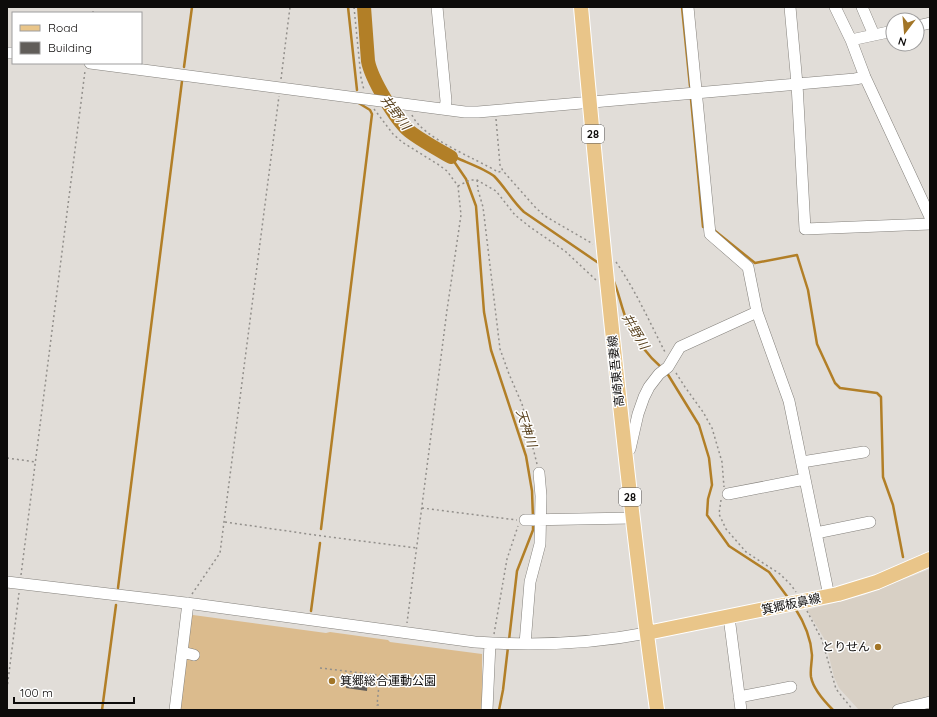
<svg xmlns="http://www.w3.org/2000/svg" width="937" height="717" font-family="Quicksand,'Noto Sans JP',sans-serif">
  <rect width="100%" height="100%" fill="#e1ddd8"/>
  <path fill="#d8d0c5" d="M930,569v129l-45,12h-26l-20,-22 -5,-11 -9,-37 -18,-30 57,-15z"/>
  <path fill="#dbbb8d" d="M193,615l133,18 4,-1 58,8 2,2 92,12v47l-1,9h-303l13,-93z"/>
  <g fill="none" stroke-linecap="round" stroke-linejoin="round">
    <path stroke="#b27f27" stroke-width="2.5" d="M348,7l9,83
      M682,7l8,79
      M184,67l8,-60
      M691,99l12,128
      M451,157l6,1c11,5 28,11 37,18 11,11 18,25 30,36l76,52
      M451,157l15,22 10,27 8,106 7,38 35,106 6,35 1,27
      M714,230l41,33 42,-8 11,35 9,54 18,39 5,5 37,5 4,4 2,80 10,28 10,52
      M612,277c7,15 9,30 15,44 8,17 21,35 35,47
      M667,373l32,52 10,33 3,27 -4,14 -1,16 22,31 40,26 20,27
      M321,529l51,-415 -2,-4 -13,-8
      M118,588l64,-507
      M795,608c9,14 16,30 17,47 0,7 -2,14 -1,22 2,11 14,25 22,33
      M311,611l9,-68
      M509,640l8,-69 16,-41v-7
      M102,710l14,-105
      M499,710l4,-20 5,-43"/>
    <path stroke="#b27f27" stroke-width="14" d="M364,7l4,54c3,17 27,58 41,70 13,10 28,18 42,26"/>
  </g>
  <path fill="#615d59" d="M348,674l20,3 -1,14 -21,-3z"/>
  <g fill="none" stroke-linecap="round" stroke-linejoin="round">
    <defs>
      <path id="minor" d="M437,7l9,94 -1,8
        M688,7l22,227 38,33 9,45 32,89 40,195
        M790,7l7,77 8,145 125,-5
        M835,7l16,33 14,37 65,140
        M862,7l12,28
        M917,26l13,-3
        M851,40l42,-9
        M7,53h6
        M90,63l375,49h13l377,-33 10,-2
        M625,451l5,-2 8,-35 6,-17 5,-10 10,-13 9,-7 12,-20 77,-35
        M802,462l62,-10
        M728,494l77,-15
        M525,520l107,-2
        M816,533l54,-11
        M7,582l187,22 281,38c57,4 115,2 172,-9
        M729,617l12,93
        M525,644l5,-62 10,-38 1,-48 -2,-23
        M182,652l12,3
        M739,697l52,-10
        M175,710l13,-107
        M487,710l3,-67
        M898,710l32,-8"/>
      <path id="major" d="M581,7c21,235 44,469 76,703
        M647,633l191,-39 39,-12 53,-23"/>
    </defs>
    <use href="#minor" stroke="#84817c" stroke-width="12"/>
    <use href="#major" stroke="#fff" stroke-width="16"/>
    <path stroke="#928f8b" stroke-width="1.5" stroke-dasharray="2 3" stroke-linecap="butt" d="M354,7l7,71 3,12
      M93,13v-6
      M281,79l9,-72
      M374,109l19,25 9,8 37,23 8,6 11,15 3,29 -14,95 -40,313
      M412,115c10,23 63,43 86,57l5,-1
      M496,119l4,46 3,6 33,37 9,8 48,28
      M477,180l1,10 5,17 17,142 9,25 13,30 15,60
      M458,186l12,-6h7l19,11 19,24 15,12 35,24 31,29
      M616,262c20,29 34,61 50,92
      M676,373l9,14 18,25 9,16 10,34 2,25
      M7,458l29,4
      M721,500l-2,14 7,15 20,23 34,22 11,11 5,7
      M422,508l95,12
      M225,522l97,14 95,12
      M21,575l64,-504
      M192,594l28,-41 59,-457
      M807,611l15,29 14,49 17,21
      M494,634l13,-75 11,-33
      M320,668l67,8
      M380,675l-3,30h4
      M7,689l12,-96"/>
    <use href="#minor" stroke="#fff" stroke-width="11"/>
    <use href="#major" stroke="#e9c589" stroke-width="14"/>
  </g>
  <g fill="#a27527" stroke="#fff" stroke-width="1.5">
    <circle cx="878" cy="647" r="4"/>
    <circle cx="332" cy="681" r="4"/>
  </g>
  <g text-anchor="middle" stroke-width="3" stroke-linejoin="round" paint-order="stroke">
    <g fill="#fff" stroke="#565454" stroke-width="1">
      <rect x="582" y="125" width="22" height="18" rx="3"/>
      <rect x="619" y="488" width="22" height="18" rx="3"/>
    </g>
    <g font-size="11" font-weight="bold" fill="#0d0b0a">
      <text x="593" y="138">28</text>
      <text x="630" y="501">28</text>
    </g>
    <g font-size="12" fill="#0d0b0a" stroke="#fff">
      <text transform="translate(616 371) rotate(-96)" y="4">高崎東吾妻線</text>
      <text transform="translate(791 604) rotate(-12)" y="4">箕郷板鼻線</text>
    </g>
    <g font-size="12" fill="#0d0b0a" stroke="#fff" text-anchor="end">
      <text x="870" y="651">とりせん</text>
      <text x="340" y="685" text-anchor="start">箕郷総合運動公園</text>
    </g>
    <g font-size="13" font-style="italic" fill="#5a4320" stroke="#fff">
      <text transform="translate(396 112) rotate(53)" y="5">井野川</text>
      <text transform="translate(636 331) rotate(59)" y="5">井野川</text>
      <text transform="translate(527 428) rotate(72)" y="5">天神川</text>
    </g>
  </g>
  <rect width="937" height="717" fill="none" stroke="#0d0b0a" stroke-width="16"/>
  <rect x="12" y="12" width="130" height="52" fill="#ffffff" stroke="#9e9d9d"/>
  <rect x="20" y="25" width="20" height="6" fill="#e9c589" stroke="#9e9d9d"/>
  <text x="48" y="32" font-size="12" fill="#0d0b0a">Road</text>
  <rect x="20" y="42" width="20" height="12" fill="#615d59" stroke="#9e9d9d"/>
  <text x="48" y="52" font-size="12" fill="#0d0b0a">Building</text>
  <g transform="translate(905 32) rotate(196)"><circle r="19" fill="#ffffff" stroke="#9e9d9d"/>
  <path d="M0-3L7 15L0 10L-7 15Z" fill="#a27527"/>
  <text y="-6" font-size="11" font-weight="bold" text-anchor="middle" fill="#0d0b0a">N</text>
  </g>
  <path d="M14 697v6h120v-6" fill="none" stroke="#0d0b0a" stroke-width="2"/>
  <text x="20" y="697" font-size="12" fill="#0d0b0a" stroke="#ffffff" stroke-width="3" paint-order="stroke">100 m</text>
</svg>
